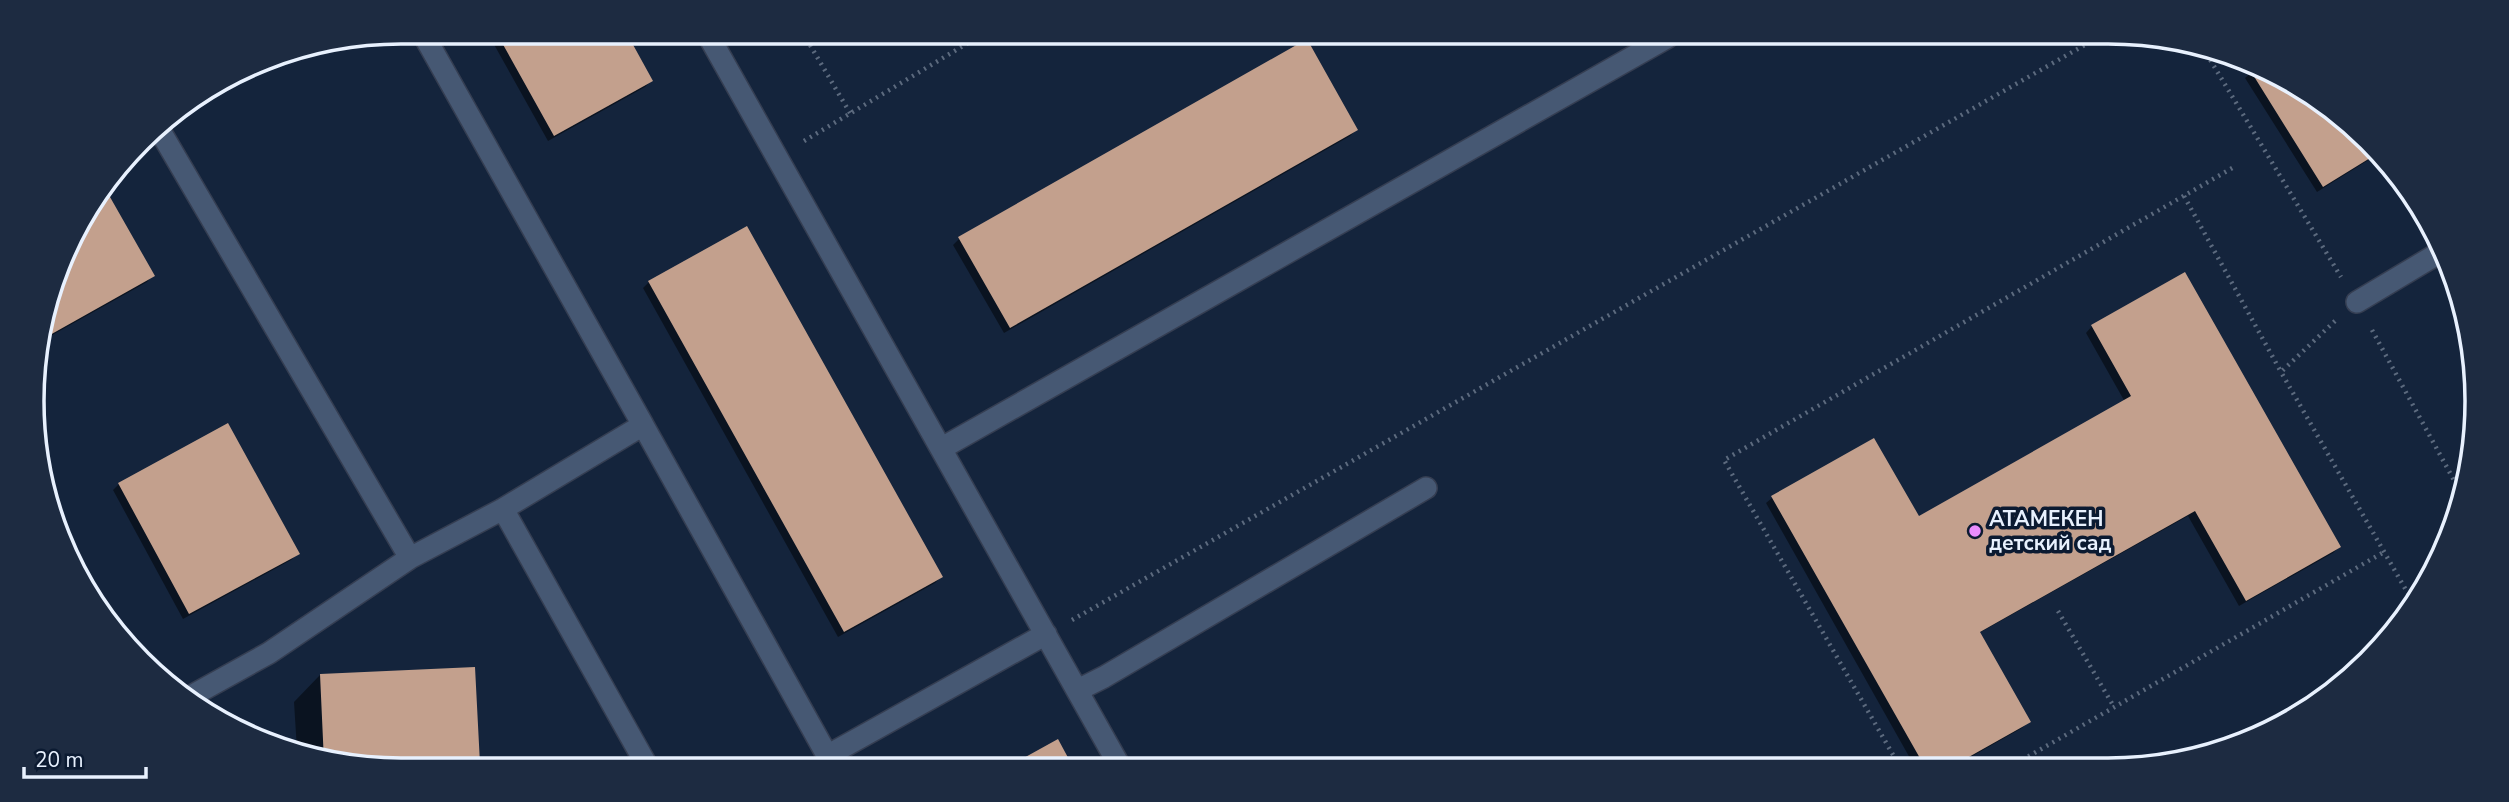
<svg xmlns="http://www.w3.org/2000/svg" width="2509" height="802" font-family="'Nunito Sans',sans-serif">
  <rect width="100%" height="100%" fill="#14243c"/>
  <path fill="#0007" d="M487,32h137l27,49 -6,6 -97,54z
    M2255,69l59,25 61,62 -58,36 -72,-114z
    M1356,130l-6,6 -346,197 -51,-88 6,-6z
    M105,191l48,84 -6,7 -109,61 32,-106z
    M2185,274l154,273 -6,6 -94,53 -51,-90 -209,117 50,88 -7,7 -69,39h-38l-149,-264 7,-6 145,21 207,-116 -39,-69 6,-7z
    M649,282l292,295 -6,6 -97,54 -195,-349z
    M119,484l178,70 -6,6 -108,59 -70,-129z
    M320,675l158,89 -149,-1 -32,-13 -3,-48z"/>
  <path fill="#c3a08d" d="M496,32h130l27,49 -99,55z
    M1307,39l51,91 -348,198 -52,-91z
    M2253,69l61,25 61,61 -52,32 -73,-117z
    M106,190l49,86 -114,64 -2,-2 31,-101z
    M747,226l196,351 -99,55 -196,-351z
    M2185,272l156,275 -95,54 -51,-90 -215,121 51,90 -80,45h-26l-154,-271 103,-58 45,78 212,-120 -40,-71z
    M228,423l72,131 -111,60 -71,-131z
    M475,667l5,97 -156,-2 -4,-88z
    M1058,739l14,26h-61z"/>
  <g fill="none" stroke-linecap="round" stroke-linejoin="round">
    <defs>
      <path id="minor" d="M422,32l221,393
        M707,33l412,732
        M156,124l254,434 93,-49 140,-84 189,339
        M2357,302l82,-49
        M942,448l726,-411
        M503,509l143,255
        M1078,690l26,-13 322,-189
        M186,699l83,-46 141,-95
        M827,756l219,-122"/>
    </defs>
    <use href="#minor" stroke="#353e52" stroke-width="24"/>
    <path stroke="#5c6a7e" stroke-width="4.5" stroke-dasharray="2 5" stroke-linecap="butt" d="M803,33l47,80
      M2203,48l138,229
      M804,141l179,-107
      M2184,196l97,176
      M2335,321l-54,51 133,232
      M2372,330l90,165
      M2058,611l56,96
      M1072,620l1025,-582
      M1900,767l-176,-307 510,-293
      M2010,767l374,-215"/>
    <use href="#minor" stroke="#465873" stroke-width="21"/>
  </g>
  <circle fill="#ea8dfd" stroke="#0b1a31" stroke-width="2.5" cx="1975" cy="531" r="7"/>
  <g text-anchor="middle" stroke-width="7" stroke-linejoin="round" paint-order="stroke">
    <g font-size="21" font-weight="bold" fill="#e8f1fe" stroke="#0b1a31" text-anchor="start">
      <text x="1989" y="526">АТАМЕКЕН<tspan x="1989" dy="24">детский сад</tspan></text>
    </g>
  </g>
  <path d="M0 0H2509V802H0ZM401 44H2108A357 357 0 0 1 2465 401V401A357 357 0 0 1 2108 758H401A357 357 0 0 1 44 401V401A357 357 0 0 1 401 44Z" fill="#1d2b41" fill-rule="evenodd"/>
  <path fill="none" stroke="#e8f1fe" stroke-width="3.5" d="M401 44H2108A357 357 0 0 1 2465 401V401A357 357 0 0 1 2108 758H401A357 357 0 0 1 44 401V401A357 357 0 0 1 401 44Z"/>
  <path d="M24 767v10h122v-10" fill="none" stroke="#e8f1fe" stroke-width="3.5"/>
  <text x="35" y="767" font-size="21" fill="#e8f1fe" stroke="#0b1a31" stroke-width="5" paint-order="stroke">20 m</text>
</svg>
